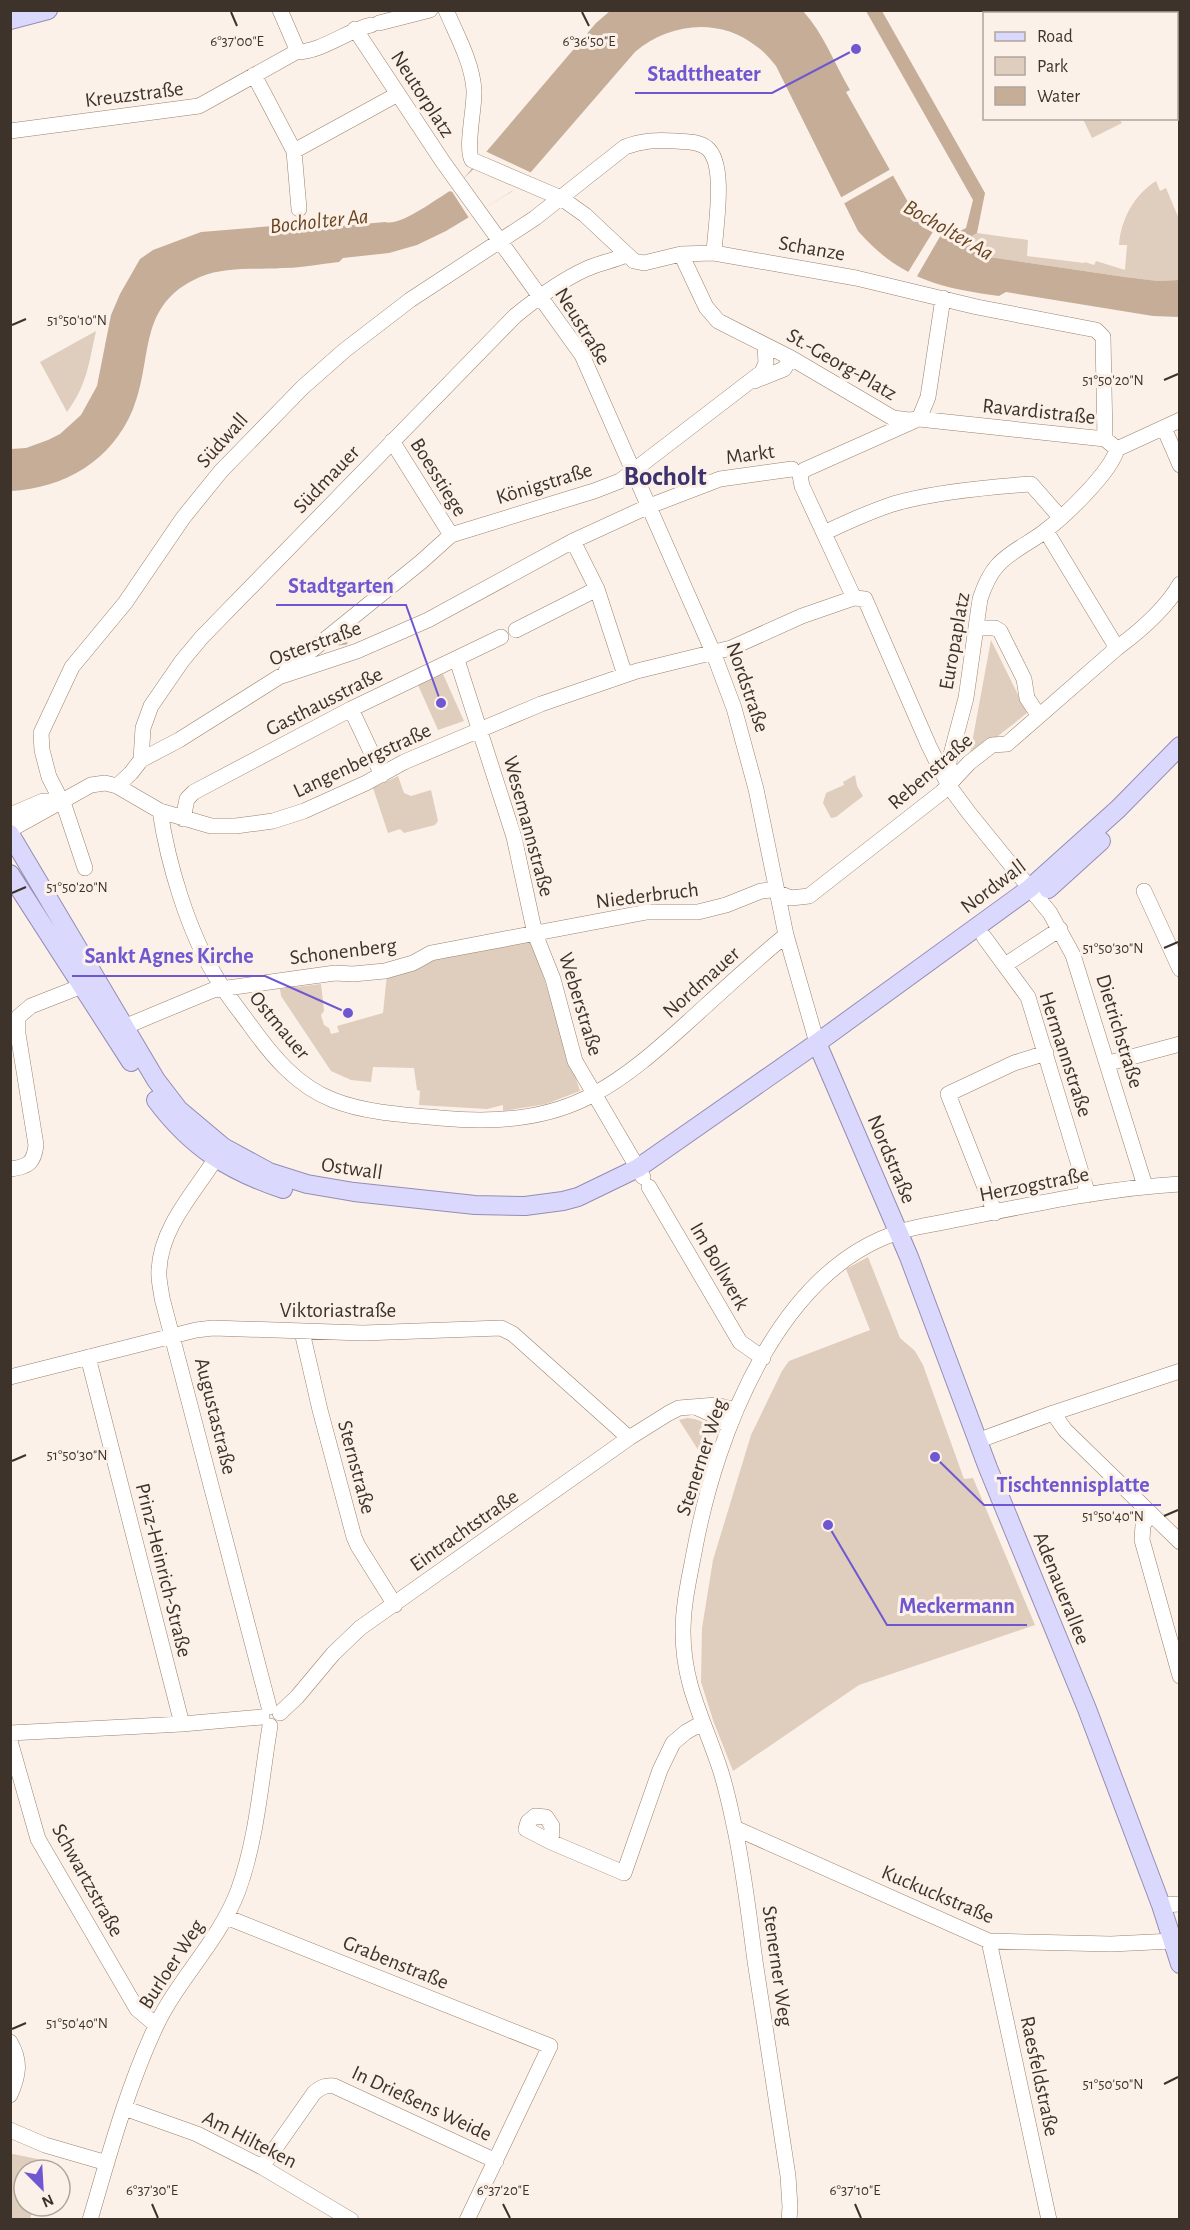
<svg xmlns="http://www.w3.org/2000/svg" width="1190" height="2230" font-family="'Alegreya Sans',sans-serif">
  <rect width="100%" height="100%" fill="#fcf1e8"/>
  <path fill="#dfcdbd" d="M1083,119h36l3,4 -30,15z
    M1156,181l4,10 6,-3 13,31v61l-21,1 -33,-4 -143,-21 -8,-7 -2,-13 5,-3 51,7 -1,16 57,7 1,-1 9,3 2,-4 29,9 2,-25h-8c2,-26 15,-50 37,-64z
    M96,331c-7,32 -9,54 -29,81l-27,-50z
    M991,640l36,73 -58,46z
    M443,674l21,47 -26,9 -20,-45z
    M855,775l2,11 6,10 -27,21 -5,1 -8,-15 3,-10 18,-8 -1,-3z
    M398,776l6,17 7,3 20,-6 7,31 -3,4 -31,8 -4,-4 -12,4 -15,-45z
    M532,941l48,150 -34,13 -43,7v-6l-16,4 -68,-4 1,-14 -3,-1 -3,-22 -41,-1 -2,15 -20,-2 -20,-9 -50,-75 -1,-7 41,-5 3,27 -3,4 3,10 5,3 2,6 8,-2 -2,-6 46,-13 4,-39 39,-13z
    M868,1257l32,81 15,13 8,14 41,114 9,-1 62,147 -176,60 -126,86 -20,-51 -12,-38 1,-54 11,-68 38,-125 31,-64 7,-10 81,-31 -24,-61z
    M687,1418c30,3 24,18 15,38l-23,-36z
    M13,2154l34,7 -2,9h-21v36h10l-4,13h-19l-1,-64z"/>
  <path fill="#c5ad98" d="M610,11h193c21,23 31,52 47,79l-4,2 76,135 24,11 20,-10 7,-28 -107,-189h16l103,182 -8,40 -5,3 2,13 8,7 143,21 33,4 21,-1v37l-26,-1 -147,-24 -7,4c-60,-8 -100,-18 -141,-65l-82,-165c-6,-7 -12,-15 -20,-20 -37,-29 -87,-23 -121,6l-104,120 -20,20 -65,39 -29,14 -28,8 -46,5 -4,4 -16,2c-14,2 -27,4 -41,4 -27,2 -56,-2 -82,9 -64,28 -46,81 -67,132 -21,52 -69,79 -122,82v-42l15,-1 22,-8 12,-6 21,-19 16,-29 14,-71 9,-21 20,-35 13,-9 48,-18 121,-10 19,4 44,-4c15,5 51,-23 65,-31l2,1 144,-169z"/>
  <path fill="#fcf1e8" d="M485,151l49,23 -11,10 -54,34 -18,-28 28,-26z
    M891,169l3,6 -51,29 -3,-6z
    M934,230l8,3 -26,45 -9,-4z"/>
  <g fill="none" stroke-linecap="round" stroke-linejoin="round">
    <path stroke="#c5ad98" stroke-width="3" d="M335,640l4,4 7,-1"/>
    <defs>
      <path id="minor" d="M280,10l16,37v5
        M446,10c11,26 26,52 28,80 1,17 -9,58 -2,70l89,38 24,17 49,46 10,2 37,-9 33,-1 142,25 121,29 119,23 7,7 2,102
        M379,23l51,-13
        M355,29l88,133 139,193 131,297 21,56 22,81 30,146 31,108
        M296,52c26,0 50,-21 75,-27
        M254,75l40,76 5,58
        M10,131l189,-25 97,-54
        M294,151l104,-57
        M681,254l25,53 12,14 73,37 102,60 16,2 10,-1 186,20 12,10
        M754,381l30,-12 7,-11
        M919,419l9,-22 15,-99
        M1164,428l16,37
        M392,441l59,94
        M1117,449l63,-29
        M1046,531l71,117
        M824,533c23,-11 45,-21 69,-29 40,-12 95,-17 138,-20l29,33
        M573,541l24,48
        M854,598l-52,-112 -2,-11 4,-5 110,-49
        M976,628h19l5,3 24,48 3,19 12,18
        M516,630l81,-41 28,86
        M457,660l57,177 21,97 18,45 22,82 68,116
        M286,671l135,-109 30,-27 143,-44 26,-10 142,-109 4,-9 -1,-18
        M351,709l31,66
        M141,760l38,-20 100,-63 78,-26 71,-31 145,-79 74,-34 73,-28 72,-10
        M949,783v-21l17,-64 14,-99c4,-12 9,-24 17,-33 13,-15 33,-23 48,-35 20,-15 66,-59 72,-82
        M117,786l14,-13 10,-13 2,-32 8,-22 31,-45 20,-24 313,-321c22,-18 45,-35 71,-47 13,-6 27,-8 40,-14
        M160,811c8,53 28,120 56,166 10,17 23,33 34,48 22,31 47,61 83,75 33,13 72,15 107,18 53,5 107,2 154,-24 34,-18 65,-46 94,-72 32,-29 64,-59 98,-87
        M10,815l33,-14h10
        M183,819l4,-20 7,-7 157,-83 150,-72
        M10,830l81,-45 14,-2 12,3 43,25 51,15h25l37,-5 31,-10 62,-28 38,-21 137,-58 96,-33 94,-23 71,-32 52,-18 11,1 64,147 20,40 20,27 81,100 23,42 72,231
        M85,868l-20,-60 -16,-31 -7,-27 -1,-17 31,-66 53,-64 58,-85 38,-47 82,-84 42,-37 65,-50 125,-82 90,-71c18,-7 32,-7 51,-6 11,1 23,0 31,7 20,16 8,81 7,105
        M1144,891l36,78
        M984,937l44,60 60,198
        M1005,965l55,-36
        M124,1027l89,-37 122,-17 18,1 32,-3 28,-8 18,-10 21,-4 195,-37h51l28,-7 35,-14 10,-1 20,8 18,-2 133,-104 27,-29 23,-18 15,-1 110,-96c23,-17 48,-38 63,-64
        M1109,1063l71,-19
        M221,1150c-22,38 -60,74 -62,120 -1,9 2,19 3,28l107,409
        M10,1169c18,-2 24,-6 26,-24l-18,-111v-17l13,-11 51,-20
        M649,1187l91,155 23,16
        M995,1213l-47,-119 66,-31 32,-10
        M302,1332l18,78 34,127 4,9 37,59
        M88,1357l94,367
        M10,1377l186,-47 17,-2 150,5 138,-5 12,6 116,104
        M695,1407l18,8 16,11
        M1053,1413l12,17 115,112
        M977,1441l76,-28 127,-42
        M1150,1515l-7,10 -1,15 38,136
        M280,1713l17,-16 36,-43 27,-26 269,-190 40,-25 10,-5 37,-3 20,5
        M10,1733l172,-9 80,-7
        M10,1741l28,98 99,170 19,16
        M735,1828l254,113 122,3 62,-3
        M551,1842l-25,-13 2,-7 7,-6 11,1 6,9 -1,16 73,31 36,-103 13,-27 13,-11 16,-9
        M1161,1905l19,-1
        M226,1917l324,129 -83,174
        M989,1941l60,279
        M10,2042c11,19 9,33 0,53
        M124,2108l73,26 65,33 89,53
        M10,2130l35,15 62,18
        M262,2167l52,-74c7,-6 11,-8 20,-7l162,75
        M90,2220c19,-65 37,-132 66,-194 22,-47 63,-85 82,-135 19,-52 23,-111 32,-165
        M789,2220l1,-13 -2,-31c-11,-72 -22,-143 -33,-215 -6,-45 -11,-91 -21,-136 -4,-19 -8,-38 -14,-56 -16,-49 -37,-84 -37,-137 0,-27 6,-53 11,-79 22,-121 88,-298 224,-326 86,-16 174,-38 262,-43"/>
      <path id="major" d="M10,20l38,-10
        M1176,22l4,6
        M10,834l146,246 23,30 44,37 46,25 38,12 47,8 121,13 50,1 38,-5 15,-4 60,-29 179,-125 212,-154 89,-80 62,-63
        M10,874l121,188
        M1048,889l53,-48
        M817,1043l92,214 79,211 99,241 74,196 19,59
        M156,1100c35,47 73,71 127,89"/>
    </defs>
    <use href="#minor" stroke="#9a826c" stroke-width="16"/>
    <use href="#major" stroke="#948db4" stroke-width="20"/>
    <use href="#minor" stroke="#fff" stroke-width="15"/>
    <use href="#major" stroke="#dbd8fe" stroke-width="18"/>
  </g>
  <path fill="none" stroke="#3e332a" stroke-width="2" d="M231,12l6,14M582,12l7,14M12,325l14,-6M1164,380l14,-6M12,893l14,-6M1164,948l14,-6M12,1461l14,-6M1164,1516l14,-6M12,2029l14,-6M1164,2084l14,-7M152,2204l6,14M503,2204l7,14M855,2204l6,14"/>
  <g text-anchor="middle" stroke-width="6" stroke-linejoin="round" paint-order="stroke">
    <g font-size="21" fill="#3e332a" stroke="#fcf1e8">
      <text transform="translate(134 94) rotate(-7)" y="7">Kreuzstraße</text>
      <text transform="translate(423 94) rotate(57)" y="7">Neutorplatz</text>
      <text transform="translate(812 248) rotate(10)" y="7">Schanze</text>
      <text transform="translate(583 326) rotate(58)" y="7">Neustraße</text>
      <text transform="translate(842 364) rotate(30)" y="7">St.-Georg-Platz</text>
      <text transform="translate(1039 411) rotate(6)" y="7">Ravardistraße</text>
      <text transform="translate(222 440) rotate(-48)" y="7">Südwall</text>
      <text transform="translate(750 454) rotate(-8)" y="7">Markt</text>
      <text transform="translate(439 477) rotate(58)" y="7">Boesstiege</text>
      <text transform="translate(326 479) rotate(-46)" y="7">Südmauer</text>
      <text transform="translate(544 483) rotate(-17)" y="7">Königstraße</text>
      <text transform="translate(954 641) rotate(-80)" y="7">Europaplatz</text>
      <text transform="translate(315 643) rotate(-20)" y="7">Osterstraße</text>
      <text transform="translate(748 687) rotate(71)" y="7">Nordstraße</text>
      <text transform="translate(324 701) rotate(-27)" y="7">Gasthausstraße</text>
      <text transform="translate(362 760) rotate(-25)" y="7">Langenbergstraße</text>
      <text transform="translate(930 771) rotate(-41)" y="7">Rebenstraße</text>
      <text transform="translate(529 826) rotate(75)" y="7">Wesemannstraße</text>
      <text transform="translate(993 886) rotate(-37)" y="7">Nordwall</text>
      <text transform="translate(647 895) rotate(-7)" y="7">Niederbruch</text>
      <text transform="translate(343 951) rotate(-7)" y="7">Schonenberg</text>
      <text transform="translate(701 982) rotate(-42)" y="7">Nordmauer</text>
      <text transform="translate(581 1004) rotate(73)" y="7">Weberstraße</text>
      <text transform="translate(280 1025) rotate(50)" y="7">Ostmauer</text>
      <text transform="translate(1120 1031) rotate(73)" y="7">Dietrichstraße</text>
      <text transform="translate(1066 1054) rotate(72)" y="7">Hermannstraße</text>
      <text transform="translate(892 1159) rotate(67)" y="7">Nordstraße</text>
      <text transform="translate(352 1168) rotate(8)" y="7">Ostwall</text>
      <text transform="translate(1034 1184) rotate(-11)" y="7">Herzogstraße</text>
      <text transform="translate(720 1266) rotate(60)" y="7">Im Bollwerk</text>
      <text x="338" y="1317">Viktoriastraße</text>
      <text transform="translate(216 1416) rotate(76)" y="7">Augustastraße</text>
      <text transform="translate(701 1457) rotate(-72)" y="7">Stenerner Weg</text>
      <text transform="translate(357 1467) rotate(75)" y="7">Sternstraße</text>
      <text transform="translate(464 1530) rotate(-35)" y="7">Eintrachtstraße</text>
      <text transform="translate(164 1570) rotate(76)" y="7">Prinz-Heinrich-Straße</text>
      <text transform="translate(1062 1588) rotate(68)" y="7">Adenauerallee</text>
      <text transform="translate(88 1880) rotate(61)" y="7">Schwartzstraße</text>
      <text transform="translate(938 1894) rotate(23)" y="7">Kuckuckstraße</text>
      <text transform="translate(396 1962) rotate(22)" y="7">Grabenstraße</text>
      <text transform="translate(171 1964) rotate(-57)" y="7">Burloer Weg</text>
      <text transform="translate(778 1966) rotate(82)" y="7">Stenerner Weg</text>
      <text transform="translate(1040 2076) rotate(78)" y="7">Raesfeldstraße</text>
      <text transform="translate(422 2103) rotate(25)" y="7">In Drießens Weide</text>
      <text transform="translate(250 2139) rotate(27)" y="7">Am Hilteken</text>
    </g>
    <g font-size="22" font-style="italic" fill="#694421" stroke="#fcf1e8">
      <text transform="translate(319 220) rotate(-6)" y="8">Bocholter Aa</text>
      <text transform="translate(949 229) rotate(30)" y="8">Bocholter Aa</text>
    </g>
    <g font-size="27" font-weight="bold" fill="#3c326e" stroke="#fcf1e8">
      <text x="665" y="485">Bocholt</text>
    </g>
  </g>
  <g font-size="15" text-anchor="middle" fill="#3e332a" stroke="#fcf1e8" stroke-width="6" stroke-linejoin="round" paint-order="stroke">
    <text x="237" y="46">6°37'00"E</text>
    <text x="589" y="46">6°36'50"E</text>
    <text x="77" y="325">51°50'10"N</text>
    <text x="1113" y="385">51°50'20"N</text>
    <text x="77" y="892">51°50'20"N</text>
    <text x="1113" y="953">51°50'30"N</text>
    <text x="77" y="1460">51°50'30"N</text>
    <text x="1113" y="1521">51°50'40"N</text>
    <text x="77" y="2028">51°50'40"N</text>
    <text x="1113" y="2089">51°50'50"N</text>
    <text x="152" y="2195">6°37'30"E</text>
    <text x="503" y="2195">6°37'20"E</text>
    <text x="855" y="2195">6°37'10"E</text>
  </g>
  <path fill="none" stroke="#6e57d1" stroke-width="2" d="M856 49L772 93H635M441 703L406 605H276M348 1013L265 976H72M935 1457L984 1505H1161M828 1525L887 1625H1027"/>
  <g fill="#6e57d1" stroke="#fcf1e8" stroke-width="2">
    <circle cx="856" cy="49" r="6"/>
    <circle cx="441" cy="703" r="6"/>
    <circle cx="348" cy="1013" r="6"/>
    <circle cx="935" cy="1457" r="6"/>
    <circle cx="828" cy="1525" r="6"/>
  </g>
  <g font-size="22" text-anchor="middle" font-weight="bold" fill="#6e57d1" stroke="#fcf1e8" stroke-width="6" stroke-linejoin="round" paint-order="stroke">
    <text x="704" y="81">Stadttheater</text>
    <text x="341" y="593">Stadtgarten</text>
    <text x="169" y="963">Sankt Agnes Kirche</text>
    <text x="1073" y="1492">Tischtennisplatte</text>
    <text x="957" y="1613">Meckermann</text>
  </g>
  <rect width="1190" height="2230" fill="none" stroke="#3e332a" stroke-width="24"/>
  <rect x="983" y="12" width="195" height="108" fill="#fcf1e8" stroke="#b0a59c" stroke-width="1.5"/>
  <rect x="995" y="32" width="30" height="9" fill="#dbd8fe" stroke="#b0a59c" stroke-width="1.5"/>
  <text x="1037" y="42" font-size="18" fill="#3e332a">Road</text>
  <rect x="995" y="57" width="30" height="18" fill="#dfcdbd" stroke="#b0a59c" stroke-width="1.5"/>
  <text x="1037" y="72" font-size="18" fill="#3e332a">Park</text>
  <rect x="995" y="87" width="30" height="18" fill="#c5ad98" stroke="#b0a59c" stroke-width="1.5"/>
  <text x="1037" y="102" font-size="18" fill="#3e332a">Water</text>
  <g transform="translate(42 2188) rotate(156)"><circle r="28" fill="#fcf1e8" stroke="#b0a59c" stroke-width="1.5"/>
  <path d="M0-4.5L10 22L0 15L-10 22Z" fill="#6e57d1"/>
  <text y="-9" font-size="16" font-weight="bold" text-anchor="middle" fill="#3e332a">N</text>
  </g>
</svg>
